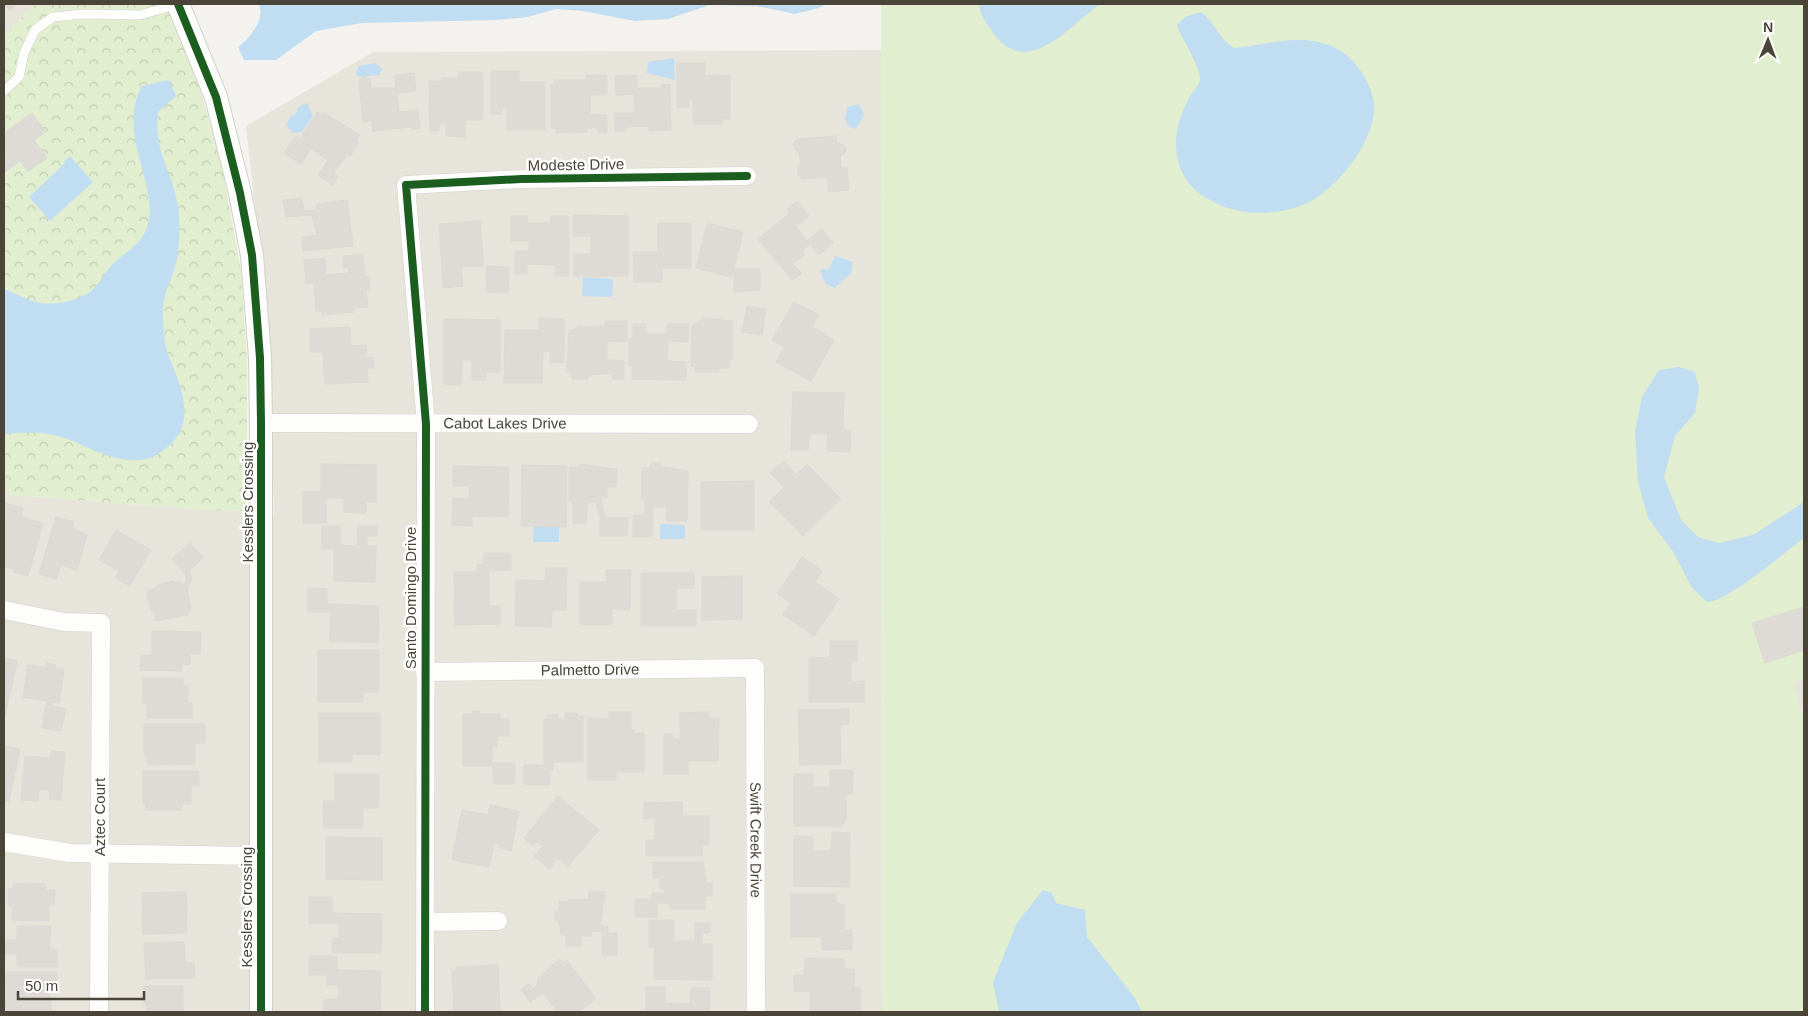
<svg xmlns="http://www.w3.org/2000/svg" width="1808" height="1016" font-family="Arial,sans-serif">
  <defs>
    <pattern id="forest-crowns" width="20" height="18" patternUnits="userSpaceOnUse" patternTransform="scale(1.25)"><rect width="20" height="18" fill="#e1eecf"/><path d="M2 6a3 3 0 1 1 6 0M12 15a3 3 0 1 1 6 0" fill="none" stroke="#c3cdb2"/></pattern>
  </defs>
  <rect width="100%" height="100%" fill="#f4f2ee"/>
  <path fill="#e7e4dc" d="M4,4h32l-32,31z
    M881,50l1,962h-878v-519l10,2 189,15 44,1 27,4 -5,-186 -23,-203 127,-74z"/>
  <path fill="#e1eecf" d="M881,4h923v1008h-922z"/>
  <path fill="url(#forest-crowns)" d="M36,4h133l19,42 34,122 19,102 6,93v148l-44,-1 -189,-15 -10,-2v-458z"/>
  <path fill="#e6e3df" d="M1804,679v40l-11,-36z"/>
  <path fill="#c0ddf1" d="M259,4h567l-7,4 -24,6 -38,-8 -47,-1 -42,14 -33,2 -52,-10 -27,-2 -28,8 -31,3 -135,3 -46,8 -40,29h-32l-6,-13c13,-10 27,-27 21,-43z
    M979,4h121c-30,21 -72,76 -106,30 -7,-10 -14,-18 -15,-30z
    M1201,12c14,11 18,27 33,36 25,-2 54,-11 79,-7 18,3 34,11 44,25 9,12 15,23 17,38 3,36 -39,88 -71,101 -24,9 -53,11 -78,2 -17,-7 -31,-14 -41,-31 -13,-26 -9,-51 4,-76 3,-6 10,-13 12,-19 2,-12 -18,-41 -23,-56l8,-8z
    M674,58l1,22 -28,-7 1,-11z
    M376,63l6,6 -3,6 -19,2 -4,-3 3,-8z
    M169,80l7,16 -18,16c-5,41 15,58 20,95 2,17 2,39 -2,56 -6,23 -15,32 -13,58 1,10 1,21 4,30 11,31 32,68 2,95 -6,4 -12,10 -19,12 -38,10 -66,-18 -101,-24 -15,-3 -30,-1 -45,0v-145c9,3 18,9 28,12 17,6 44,1 58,-9 8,-6 13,-16 19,-24 11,-13 30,-21 37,-38 17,-41 -31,-94 -4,-144z
    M307,103l6,13 -11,16 -9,1 -7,-8 4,-8 6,-3 2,-7z
    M859,104l5,11 -8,14 -7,-3 -4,-6 2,-13z
    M70,156l23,26 -43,39 -21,-24 36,-34 -1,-2z
    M835,256l18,6 -2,11 -16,15 -9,-4 -6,-14 9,-1z
    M583,277l30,2 -1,18 -30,-1z
    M1678,367l16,4 5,16 -4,26 -20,23 -11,41 17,43 17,17 21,6 34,-8 51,-33v36c-19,14 -78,65 -97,64l-15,-14 -18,-35 -26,-35 -10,-37 -3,-50 7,-34 17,-27z
    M660,524l25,1v14h-25z
    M534,526l25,1v15h-26z
    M1043,890l9,3 4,10 29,7 2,27 48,61 7,14h-143l-6,-30 24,-59z"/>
  <path fill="#dedbd6" stroke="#dcd9d4" d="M4,4h13l-7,7z
    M677,63h28v13l25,-1v44h-8v5h-29v-25h-4v8h-12z
    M491,71h28v11h26v47l-38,1v-22h-5v6h-11z
    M459,72h24v48h-18v17l-19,-1v-12h-7v7h-9l-1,-50h12l1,-3h16z
    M414,73l2,18 -19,2 2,19 19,-2 2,18 -9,1v-2l-38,4 -1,-10 -9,1 -4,-42 5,-3 6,2 1,9h25l-1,-13z
    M586,75h21v20h-17v19l17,1v17l-9,1v-5h-11v4l-31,1v-5h-5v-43h4l-1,-5h32z
    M637,75v13h24v-3l9,-1 1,46 -22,1v-5l-23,1v4h-11v-18h20l-1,-19 -18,1 -1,-19z
    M317,112l5,3 1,-3 37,23 -4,6 3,2 -9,13 -2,-2 -15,19 5,3 -5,9 -15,-10 10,-15 -17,-11 -10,15 -17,-11 12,-17 4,3z
    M32,113l14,19 -12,8 13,18 -19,13 -8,-10 -15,11 -1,-39z
    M836,136l1,7 7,2 2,4 -1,4 -5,3 1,12 6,-1 2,23 -20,2 -2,-15 -25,2 -4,-4v-8l3,-3 -2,-12 -5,-3v-7l4,-3z
    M302,198l2,13 13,-1 -1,-6 31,-4 6,46 -50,5 -1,-14 15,-2 -5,-20 -26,2 -3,-17z
    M797,201l12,15 -13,11 11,14 15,-12 11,14 -14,12 -9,-11 -7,6 1,6 -12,7 9,9 -1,3 -8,5 -34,-41 32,-26 -3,-4z
    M573,215l55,1v60h-54v-22h17v-18h-18z
    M511,216h16l1,7h23v-7h18v60h-14l1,-11 -29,-1v10h-12v-23h14v-10h-18z
    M480,221l4,45 -23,1 2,19 -20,2 -4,-64z
    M658,223h33v45h-29v14h-28l-1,-30h25z
    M707,223l36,9 -11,45 -36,-9z
    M363,254l2,23 4,-1 1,14h-4l2,17 -14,1v4l-32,3v-4h-6l-2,-29 -8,1 -2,-23 21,-2 1,17 23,-2 -1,-6h-4l-1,-11z
    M487,266l22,1 -1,26 -22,-1z
    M734,269h26v21l-26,2z
    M794,302l25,13 -7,12 22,13 -23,41 -35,-19 8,-15 -12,-7z
    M747,306l19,3 -4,26 -20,-3z
    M539,318l25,1v43l-14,1v-12l-7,1 -1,31h-38l1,-53h34z
    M704,318l28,3v39h-3v8h-10v4h-24l1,-5 -5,-1 1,-36 1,-5z
    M444,319l56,1v52h-14v8h-14v-20h-10l-1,25h-17z
    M605,321h22v21l-20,-1v19l17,1v18h-11l-1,-6 -24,2v4h-16v-6h-5l2,-43h4l6,-5 4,2 22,-1z
    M633,324h13v10h21v-10h22l-1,18 -20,-1 -1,20 19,1v18l-54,-1v-13h-3v-28l4,1z
    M350,327l1,19 15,-1 1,10 -10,1 1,2 15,-1 1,11h-7l1,14 -43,2 -2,-32h-12l-1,-23z
    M793,392l51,1 -1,37h8l-1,22 -23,-1 1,-17 -19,-1 -1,17h-17z
    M783,461l13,14 11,-11 34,35 -38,37 -34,-34 15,-15 -14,-14z
    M651,463h10v4l27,4 -1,50h-21l1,-14h-14l-1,30h-19v-22h12v-16h-3v-31h8z
    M321,464l55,1v37h-10v11l-22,-1v-14h-18v25h-23v-32l18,1z
    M579,464l38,5 -1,18h-9v10h-5l-1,5 5,15 22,1 -1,18h-27v-17l-4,-18 -8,2 -2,20h-13v-22h-4v-34h10z
    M522,465l45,1 -1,61 -45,-1z
    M453,466l56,1 -1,50 -36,-1v10l-20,-1 1,-27 16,1 1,-13h-17z
    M754,481v49h-53v-48z
    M5,503l18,5 -2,9 22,6 -15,53 -15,-4 1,-3 -10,-3z
    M56,517l18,5 -2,6 15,7 -10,35 -16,-5 -5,14 -17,-5z
    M322,526h18v19l17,1 1,-20h19v10h-10v10h9l-1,36 -41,-1v-32h-12z
    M116,530l35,20 -21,36 -15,-8 4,-7 -20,-11z
    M190,543l13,15 -14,13 3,8 -5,10 4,21 -4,5 -31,6 -2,-10h-3l-4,-16 2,-5 8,-2v-3l16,-4 1,2 5,-1 5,3 3,-6 -2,-5 -13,-15z
    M484,553h27v17l-22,1v35h11v18l-45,1 -1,-53h23v-7h7z
    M802,557l20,14 -7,11 24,17 -25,37 -31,-21 8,-12 -14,-9z
    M546,568h21l-1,42h-14l-1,17 -36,-1 1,-46 29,1z
    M606,570h25l-1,40 -18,-1v16h-32v-43h27z
    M641,573h53v15h-18v22h20v16h-55z
    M742,576v43l-40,1v-43z
    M308,588l19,1v15l52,2 -1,37 -48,-2 1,-29h-23z
    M1804,607v43l-39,13 -13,-40z
    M152,631l49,1 -1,22h-10v11l-8,-1v7l-42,-1 1,-15h11z
    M830,641h27v20h-6v21l13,-1v21h-55v-45l21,1z
    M318,650h61v42h-16v10h-45z
    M4,658l13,3 -12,55h-1z
    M47,663l9,2v3l8,2 -5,33 -7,-1v4l14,3 -5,22 -19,-3 5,-27 -24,-4 5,-32 18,2z
    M143,678h40v8h5v17h4v15h-45v-15h-4z
    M849,709v15l-9,1 1,39 -41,1 -2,-55z
    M472,711h8v3h20v5h9v17h-12v11l-5,-1v17h23v21h-22v-18h-30v-52h9z
    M609,712h22v18h3v3h10v39h-28v8h-28v-62l21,1z
    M709,712v6h10l-1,43h-30v13h-24v-35l1,-5h8v5h7v-26z
    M319,713h61v42l-28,-1v8h-33z
    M565,713h12l2,4 4,-1v46h-30v8l-4,1 1,14h-26v-20h20v-46h3v-4h11v4h7z
    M144,724h61v19h-10v21l-47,1 -1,-10h-3z
    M6,746l14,3 -11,52 -5,-1v-47z
    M51,751l14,1 -4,48 -12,-1 1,-9 -11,-1 -1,12 -17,-1 4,-44 25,2z
    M830,770h23l-1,24h-6v27l-5,5h-47v-52h19v13h17z
    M143,771h56v15h-8v18h-9v6h-36l-1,-6h-2z
    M335,774h44v34h-16v20h-39l-1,-27h12z
    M558,796l41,34 -31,36 -10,-8 -9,11 -15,-13 9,-10 -6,-4 -4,4 -9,-8z
    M682,802l1,14h26v29h-7v11h-56v-16h9v-22l-11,1v-16z
    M490,805l29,6 -8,40 -11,-3v-4l-6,-1 -5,24 -37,-7 10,-50 26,5z
    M832,832l18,1 -1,54 -55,-1v-50l19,1v14h18z
    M326,837l56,1v42l-56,-1z
    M653,862h50l3,21h6v13h-7v13h-33l-5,-6h-10v14h-22v-18h17v-6l12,1v-5h-4v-11h-7z
    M13,883l33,1v6h9l-1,15h-5v16l-37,-1 1,-14h-5v-17h5z
    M589,891l16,1 -5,33 8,2v6h9v22h-15l1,-23 -12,-1v5h-10v10h-15v-11h-5l-2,-14h-4v-10l4,1v-11l10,1v-3l19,1z
    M186,892l1,41 -44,1 -1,-41z
    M791,894h45v9l8,2v25h8v19l-30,1v-13h-31z
    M309,897h23v16l50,1 -1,39h-49l1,-15h6v-15h-30z
    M649,920h25l-1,21h22v-18h15v9l-8,2v10h10v36l-58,-1 1,-32h-6z
    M17,926h34l-2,23 8,1v17h-40v-13h-13v-14h13z
    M184,942l1,21h9l1,15 -49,1 -2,-36z
    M309,956h28v14l44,1 -1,41h-56v-13h14v-14h-11v-10h-18z
    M805,958l39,1v10h11l-1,18h6v25h-50l1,-20 -17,-1v-16h10z
    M560,959l3,4 4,-3 29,39 -18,13h-23l2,-1 -14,-18 -13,9 -9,-12 8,-6 4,5 5,-4 -1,-6z
    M498,965l2,46 21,1h-67l-2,-41h4v-4z
    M4,972h53v19h-8l3,21h-46z
    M144,986h39v26h-36v-8h-3z
    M646,987h19v16l25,1 1,-16h19l-1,24h-63z"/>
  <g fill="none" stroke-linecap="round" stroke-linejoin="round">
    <defs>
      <path id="service" d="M4,91l15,-14 5,-24 11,-23 18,-13 30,-3 57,1 38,-11"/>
      <g id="minor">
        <path id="s1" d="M261,423l488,1"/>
        <path d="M4,610l60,12 37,1 -2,389"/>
        <path id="s2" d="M425,672l330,-4 1,344"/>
        <path d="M4,842l66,11 191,3"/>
        <path d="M426,922l72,-1"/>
        <path d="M425,1012l1,-588 -20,-239 115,-6 226,-3"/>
      </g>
      <path id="tertiary" d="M178,4l38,93 24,96 12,62 8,103 1,65v589"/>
    </defs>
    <use href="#service" stroke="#d2d0cb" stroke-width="10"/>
    <use href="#minor" stroke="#d2d0cb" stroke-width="19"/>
    <use href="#tertiary" stroke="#d2d0cb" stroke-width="24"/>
    <use href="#service" stroke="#fdfdfc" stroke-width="9"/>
    <use href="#minor" stroke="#fdfdfc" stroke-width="18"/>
    <use href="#tertiary" stroke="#fdfdfc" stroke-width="22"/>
    <defs>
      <path id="cycleway" d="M178,4l38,93 24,96 12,62 8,103 1,65v589
        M425,1012l1,-588 -20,-239 115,-6 226,-3"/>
    </defs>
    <use href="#cycleway" stroke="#fff" stroke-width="11"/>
    <use href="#cycleway" stroke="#1b5e20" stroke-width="8"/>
  </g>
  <g text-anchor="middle" stroke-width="5" stroke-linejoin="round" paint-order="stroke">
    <g font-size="15" fill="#4b4439" stroke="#fff">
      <text transform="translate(576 165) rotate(-1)" y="5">Modeste Drive</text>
      <text dy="5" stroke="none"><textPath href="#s1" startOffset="244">Cabot Lakes Drive</textPath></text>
      <text transform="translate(248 502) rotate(-90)" y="5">Kesslers Crossing</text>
      <text transform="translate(411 598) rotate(-90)" y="5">Santo Domingo Drive</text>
      <text dy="5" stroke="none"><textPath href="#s2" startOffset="165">Palmetto Drive</textPath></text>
      <text transform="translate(100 817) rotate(-90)" y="5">Aztec Court</text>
      <text dy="5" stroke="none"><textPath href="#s2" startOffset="502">Swift Creek Drive</textPath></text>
      <text transform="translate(247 907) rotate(-90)" y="5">Kesslers Crossing</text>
    </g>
  </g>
  <rect width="1808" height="1016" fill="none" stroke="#4b4439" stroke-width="10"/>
  <g transform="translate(1768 40) rotate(1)" stroke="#ffffff" stroke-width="4" paint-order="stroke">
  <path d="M0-4L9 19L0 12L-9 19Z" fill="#4b4439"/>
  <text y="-8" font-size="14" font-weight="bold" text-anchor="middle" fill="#4b4439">N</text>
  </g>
  <path d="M18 991v8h126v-8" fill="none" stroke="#4b4439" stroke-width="2.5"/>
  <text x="25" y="991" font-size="15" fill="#4b4439" stroke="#ffffff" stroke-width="4" paint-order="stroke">50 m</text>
</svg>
